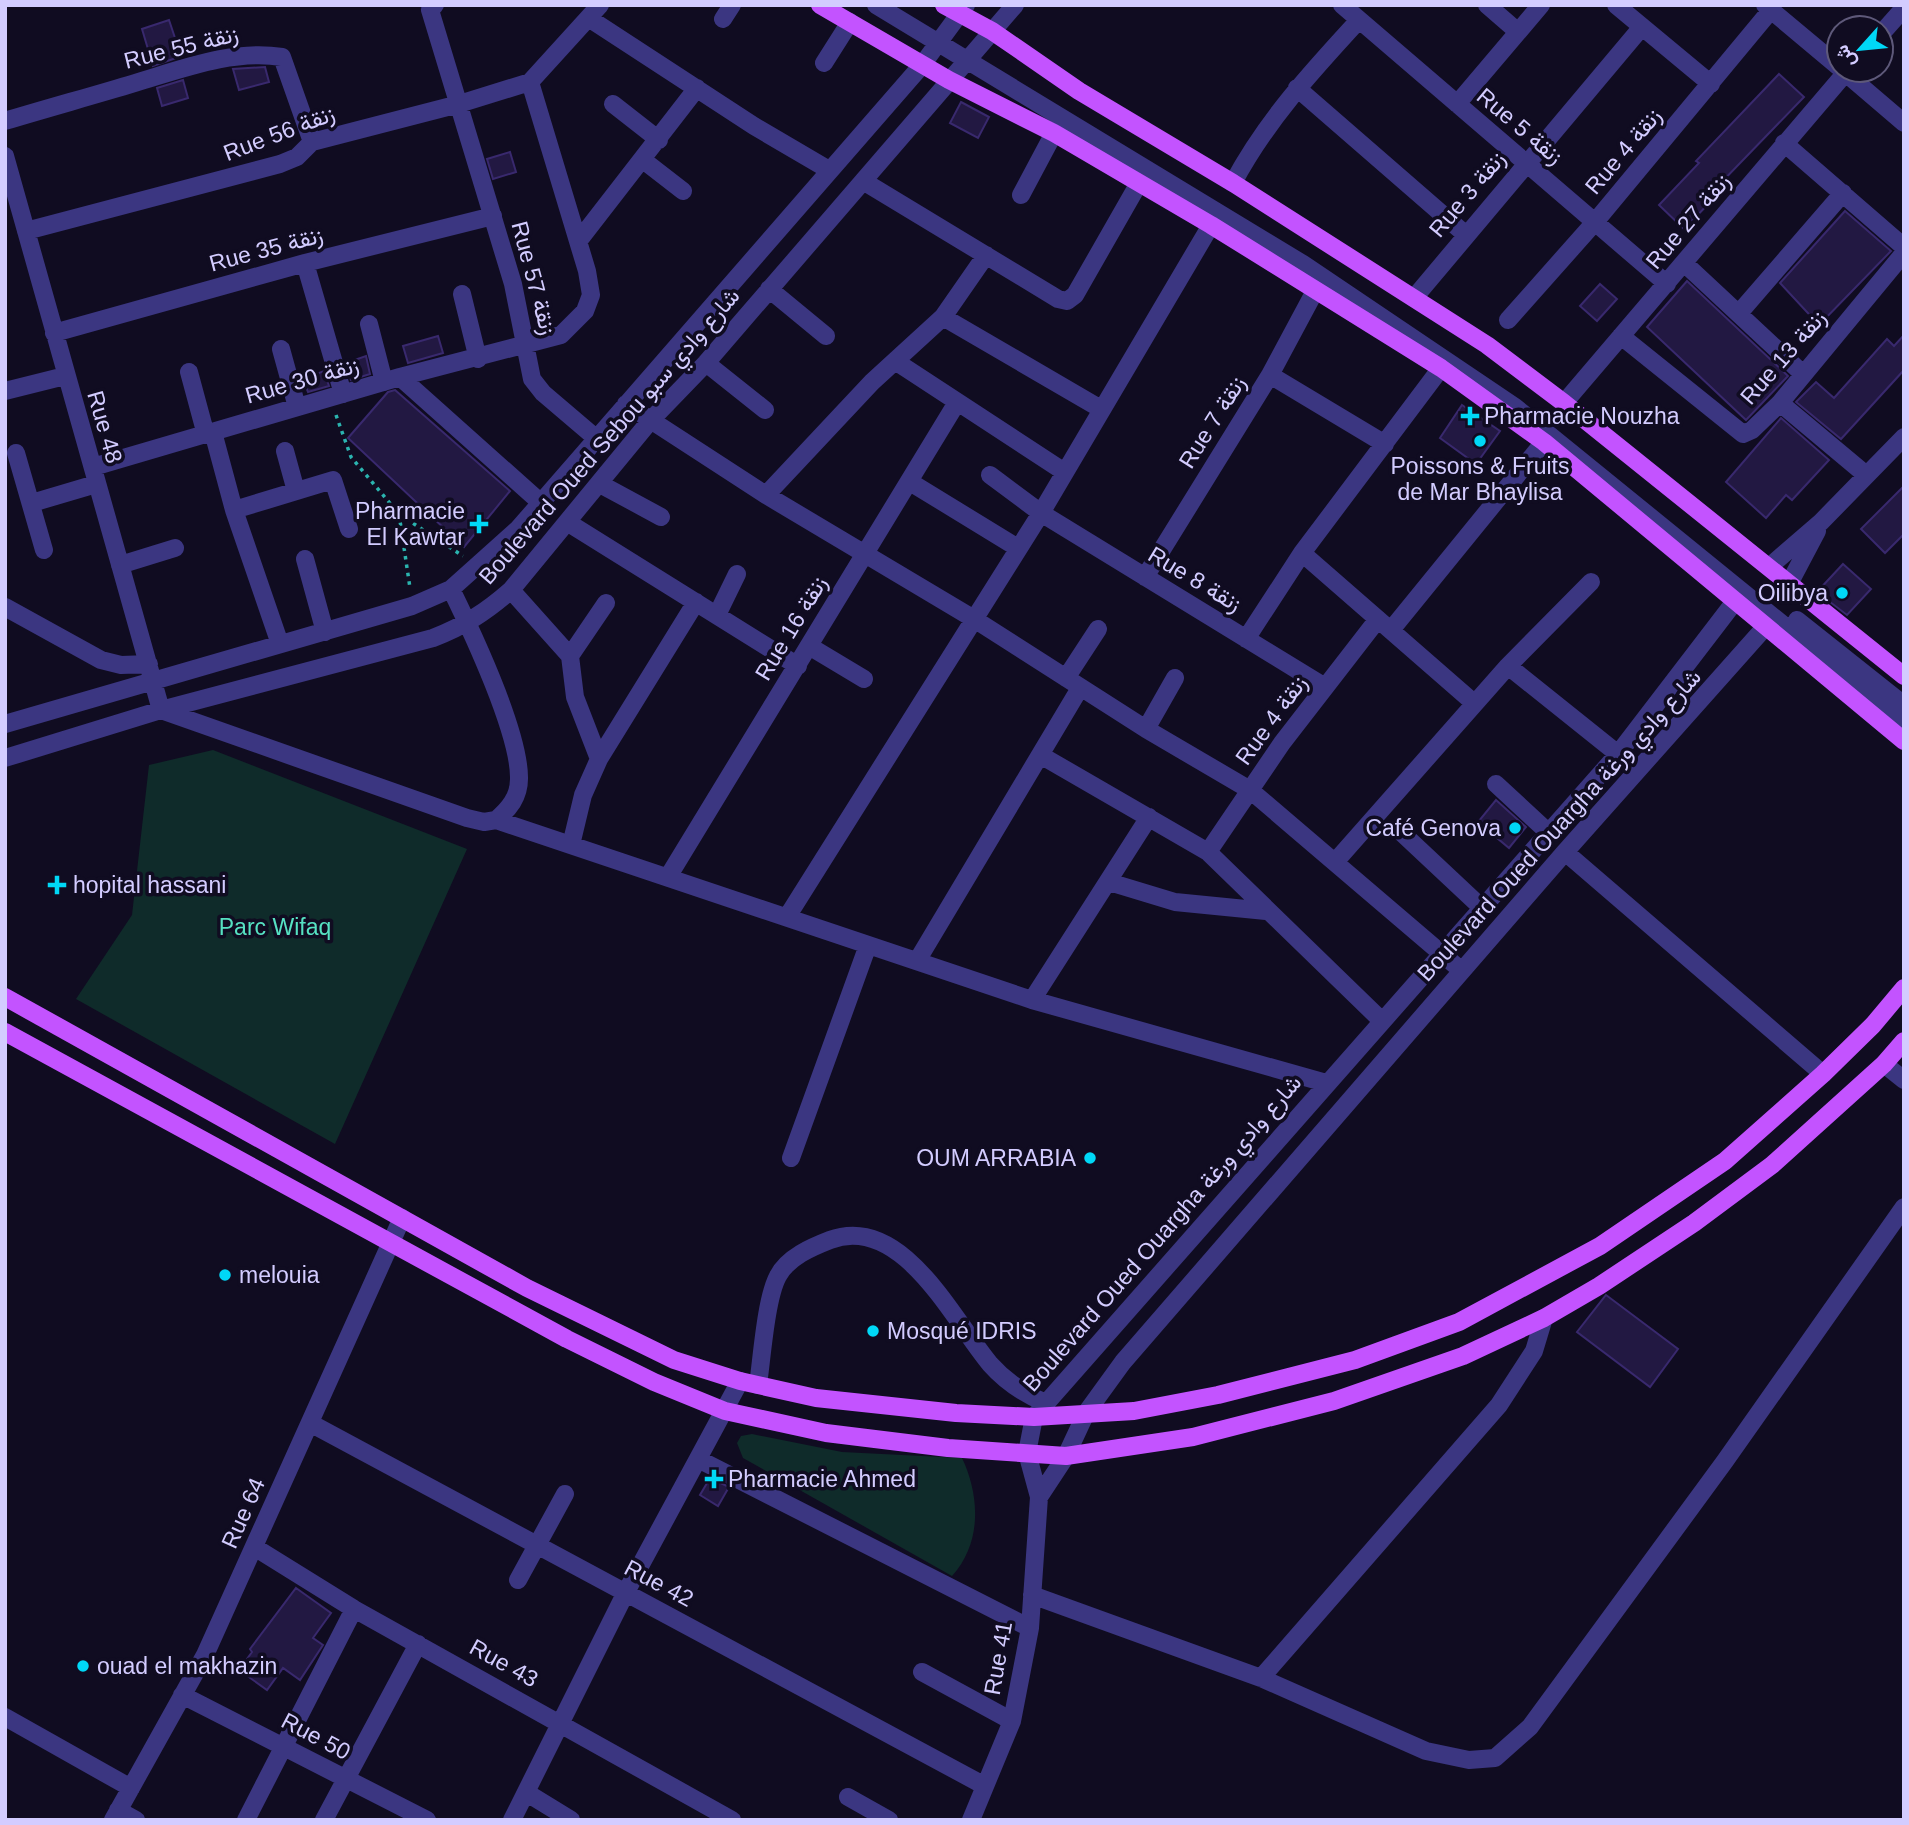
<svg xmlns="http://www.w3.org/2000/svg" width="1909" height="1825" font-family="Helvetica,Vazirmatn,sans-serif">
  <rect width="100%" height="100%" fill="#100c21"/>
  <path fill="#0f2b2a" d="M213,750l254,99 -132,295 -259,-145 56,-84 17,-150z
    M752,1434l90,18 120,6c18,38 20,85 -10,118l-209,-118 -6,-15 4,-7z"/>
  <path fill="#221842" stroke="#39296e" stroke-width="2" d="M169,20l9,27 -5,1 3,10 -23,8 -11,-37z
    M265,67l4,15 -30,8 -6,-21z
    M1779,74l25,23 -90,93 4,4 -34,35 -25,-24 40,-42 -3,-2z
    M183,80l5,18 -26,8 -5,-18z
    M961,102l28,15 -11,21 -28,-15z
    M510,152l6,20 -23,7 -6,-20z
    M1845,211l46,40 -72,74 -39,-42z
    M1687,281l101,95 -42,44 -99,-93z
    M1600,284l17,15 -20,22 -17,-15z
    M1904,335v35l-63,69 -45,-37 20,-20 18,16 53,-59 7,7z
    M438,336l5,17 -35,10 -5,-17z
    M366,356l4,18 -19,6 -5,-17z
    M324,371l5,15 -21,6 -5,-13z
    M395,390l115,101 -46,56 -116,-109 40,-46z
    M1462,405l38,26 -24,33 -36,-26z
    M1781,418l48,42 -37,40 -6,-5 -20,23 -40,-36z
    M1904,486v48l-19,19 -24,-24z
    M1843,564l28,25 -24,26 -30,-23z
    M1496,800l30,27 -17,21 -31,-26z
    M1606,1295l72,54 -28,38 -73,-55z
    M710,1478l19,9 -11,19 -18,-11z
    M296,1588l35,25 -18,25 10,7 -23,35 -17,-12 -16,22 -28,-20 13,-18 -2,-3z"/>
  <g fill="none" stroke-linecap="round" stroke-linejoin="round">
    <path stroke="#2bb4af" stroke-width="3.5" stroke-dasharray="3.5 5" stroke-linecap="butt" d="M336,415l15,42 48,57 64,42
      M399,514l11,74"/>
    <path stroke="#3b3681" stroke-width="18" d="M435,5l-5,5 83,274 19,95 11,14 54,46
      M876,5l427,259 212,143 389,316
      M1342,5l325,279
      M1487,5l30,26
      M1616,5l95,79
      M1765,5l74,62
      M590,19l164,107 75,44
      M723,19l9,-14
      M1881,34l23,-26
      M824,63l26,-41
      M1842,70l62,53
      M1297,88l168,146
      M613,104l46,36
      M1457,104l84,-99
      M5,121c43,-13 87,-25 130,-38 47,-14 98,-34 147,-26l30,85
      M1784,143l120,104
      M5,156l156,554 306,108 17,4 12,-2 536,180 294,83
      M643,160l40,31
      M863,181l195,118 9,2 8,-6 64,-112
      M1233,183c33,-62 79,-112 126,-163
      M1021,195l33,-62
      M26,231l254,-67 17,-7 15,-15 147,-38 71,-22 70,-77
      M580,239l117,-151
      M305,263l38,131
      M1684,263l119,111
      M769,289l57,47
      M462,294l16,65
      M1414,298l227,-270
      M1740,312l103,-119
      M943,317l158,92
      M1508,320l87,-98 176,-212
      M369,324l15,58
      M54,333l251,-70 188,-47
      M1621,336l122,98 9,-4 28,-27 124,-150
      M281,349l16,58
      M895,361l168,110
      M706,363l59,47
      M189,372l17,63
      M1270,375l115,69
      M400,377l140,125
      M5,391l60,-15
      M1564,403l284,-333
      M1780,403l85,71
      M626,404l140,91 208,124 172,110 104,61 212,181
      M213,432l21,78 46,134
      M285,451l11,40
      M16,453l28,97
      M93,467l307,-90 161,-42 24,-24 6,-16 -4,-24 -57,-189
      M990,475l51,38 284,174
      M910,482l108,66
      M600,484l61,33
      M766,495l106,-113 71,-65 43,-62
      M32,503l64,-19
      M234,510l99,-30 16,49
      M567,522l231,144
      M1302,553l172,150
      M305,559l20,73
      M120,565l55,-17
      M1769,567l52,-45 83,-85
      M1145,577l125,-202 45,-84
      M1789,584l28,-53
      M451,589c21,43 69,145 68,190 0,18 -10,30 -23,41
      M511,590l59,66 5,41 24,62
      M5,607l96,53 20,5 28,-1
      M717,615l20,-41
      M1797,620l107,85
      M1391,630l153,-188
      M1246,639l56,-86 139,-185
      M809,646l55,33
      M570,656l36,-53
      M1508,666l110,88
      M1066,678l32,-49
      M5,724l407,-118 39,-17 67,-60 404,-464 44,-60
      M1146,729l29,-51
      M1042,756l166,96 174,169
      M5,758l156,-48 272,-72c31,-12 53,-26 78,-48l139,-169 56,-58 309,-358
      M1496,784l53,49
      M1402,833l80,75
      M571,845l12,-50 16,-36 97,-157
      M1208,852l74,-109 96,-124
      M1565,852l258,222
      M1335,862l173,-196 83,-84
      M668,877l288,-473
      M1109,882l66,20 91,9
      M787,917l254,-404 170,-288
      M917,961l163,-273
      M1032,1000l117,-183
      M1884,1064l20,16
      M791,1158l77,-213
      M758,1385c4,-28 8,-87 20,-109 10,-19 34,-29 52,-36 72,-27 123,80 160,124 16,18 34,30 56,39
      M310,1423l675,363
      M698,1459l332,169
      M1039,1497l27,-41 20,-43 37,-51 442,-510 202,-227
      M254,1547l100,62 378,211
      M518,1580l47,-86
      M1032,1595l229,83 165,73 43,9 26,-2 35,-31 195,-266 179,-254
      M922,1672l90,49
      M1261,1678l238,-273 35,-54 10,-33
      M182,1695l245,125
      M5,1717l126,71
      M527,1793l44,27
      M848,1797l41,23
      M118,1810l18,10
      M113,1820l92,-165 197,-437
      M246,1820l108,-211
      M324,1820l94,-176
      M512,1820l114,-228 114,-211
      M971,1820l41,-99 18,-93 9,-131 -12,-44 7,-36 584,-663 118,-154"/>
    <path stroke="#c353ff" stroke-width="18" d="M820,5l129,75 105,53 157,92 230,143 103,74 360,299
      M944,5l48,26 87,60 154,92 254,162 77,58 340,273
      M5,997l522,291 147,72 66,21 76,17 140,15 78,4 100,-6 84,-16 137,-35 104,-38 141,-76 125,-85 98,-87 50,-49 31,-37
      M5,1032l562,307 87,43 71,29 101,22 122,15 118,8 127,-19 141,-36 129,-45 81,-38 55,-32 95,-63 78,-58 112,-101 20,-23"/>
  </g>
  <g fill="#00d8f7" stroke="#100c21" stroke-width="2.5">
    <path d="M1466.5 405.5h7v7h7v7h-7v7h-7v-7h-7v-7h7z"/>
    <circle cx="1480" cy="441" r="7"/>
    <path d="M475.5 513.5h7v7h7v7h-7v7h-7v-7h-7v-7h7z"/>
    <circle cx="1842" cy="593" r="7"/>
    <circle cx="1515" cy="828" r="7"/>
    <path d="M53.5 874.5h7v7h7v7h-7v7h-7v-7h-7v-7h7z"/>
    <circle cx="1090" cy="1158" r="7"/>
    <circle cx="225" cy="1275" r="7"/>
    <circle cx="873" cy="1331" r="7"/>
    <path d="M710.5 1468.5h7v7h7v7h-7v7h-7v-7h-7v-7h7z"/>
    <circle cx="83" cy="1666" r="7"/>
  </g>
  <g text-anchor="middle" stroke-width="7" stroke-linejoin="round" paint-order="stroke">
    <g font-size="23" fill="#d3ccff" stroke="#100c21">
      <text transform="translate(181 47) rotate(-14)" y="8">Rue 55 زنقة</text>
      <text transform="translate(1520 126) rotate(40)" y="8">Rue 5 زنقة</text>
      <text transform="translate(279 133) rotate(-21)" y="8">Rue 56 زنقة</text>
      <text transform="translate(1623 151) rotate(-50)" y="8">Rue 4 زنقة</text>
      <text transform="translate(1467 194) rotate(-50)" y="8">Rue 3 زنقة</text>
      <text transform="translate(1688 221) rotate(-50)" y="8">Rue 27 زنقة</text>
      <text transform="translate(266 249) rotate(-15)" y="8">Rue 35 زنقة</text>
      <text transform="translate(534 278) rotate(75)" y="8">Rue 57 زنقة</text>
      <text transform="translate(1783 357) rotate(-49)" y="8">Rue 13 زنقة</text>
      <text transform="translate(302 380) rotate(-16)" y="8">Rue 30 زنقة</text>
      <text transform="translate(1212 422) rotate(-58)" y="8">Rue 7 زنقة</text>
      <text transform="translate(105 427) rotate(74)" y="8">Rue 48</text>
      <text transform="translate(609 436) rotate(-49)" y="8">Boulevard Oued Sebou شارع وادي سبو</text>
      <text transform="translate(1195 579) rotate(31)" y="8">Rue 8 زنقة</text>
      <text transform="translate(791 628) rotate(-59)" y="8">Rue 16 زنقة</text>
      <text transform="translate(1271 720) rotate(-54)" y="8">Rue 4 زنقة</text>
      <text transform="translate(1559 825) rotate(-48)" y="8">Boulevard Oued Ouargha شارع وادي ورغة</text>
      <text transform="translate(1162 1233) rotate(-49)" y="8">Boulevard Oued Ouargha شارع وادي ورغة</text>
      <text transform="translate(243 1513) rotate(-66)" y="8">Rue 64</text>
      <text transform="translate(659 1583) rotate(28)" y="8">Rue 42</text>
      <text transform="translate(998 1658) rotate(-80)" y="8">Rue 41</text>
      <text transform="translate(504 1663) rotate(29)" y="8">Rue 43</text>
      <text transform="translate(316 1736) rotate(28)" y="8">Rue 50</text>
    </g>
    <g font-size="23" fill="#d3ccff" stroke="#100c21" text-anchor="start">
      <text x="1484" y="424">Pharmacie Nouzha</text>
      <text x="1480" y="474" text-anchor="middle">Poissons &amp; Fruits<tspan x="1480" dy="26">de Mar Bhaylisa</tspan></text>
      <text x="465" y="519" text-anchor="end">Pharmacie<tspan x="465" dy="26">El Kawtar</tspan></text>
      <text x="1828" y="601" text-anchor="end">Oilibya</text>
      <text x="1501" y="836" text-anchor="end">Café Genova</text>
      <text x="73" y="893">hopital hassani</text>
      <text x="1076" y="1166" text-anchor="end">OUM ARRABIA</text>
      <text x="239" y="1283">melouia</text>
      <text x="887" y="1339">Mosqué IDRIS</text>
      <text x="728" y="1487">Pharmacie Ahmed</text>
      <text x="97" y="1674">ouad el makhazin</text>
    </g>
    <g font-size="23" fill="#56e1c2" stroke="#100c21">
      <text x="275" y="935">Parc Wifaq</text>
    </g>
  </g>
  <rect width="1909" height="1825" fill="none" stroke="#d3ccff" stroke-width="14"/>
  <g transform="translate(1860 49) rotate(243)"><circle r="33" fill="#100c21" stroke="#5e597a" stroke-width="2"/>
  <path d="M0-5L12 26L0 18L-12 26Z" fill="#00d8f7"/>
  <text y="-10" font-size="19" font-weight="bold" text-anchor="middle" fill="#d3ccff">ش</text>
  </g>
</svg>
